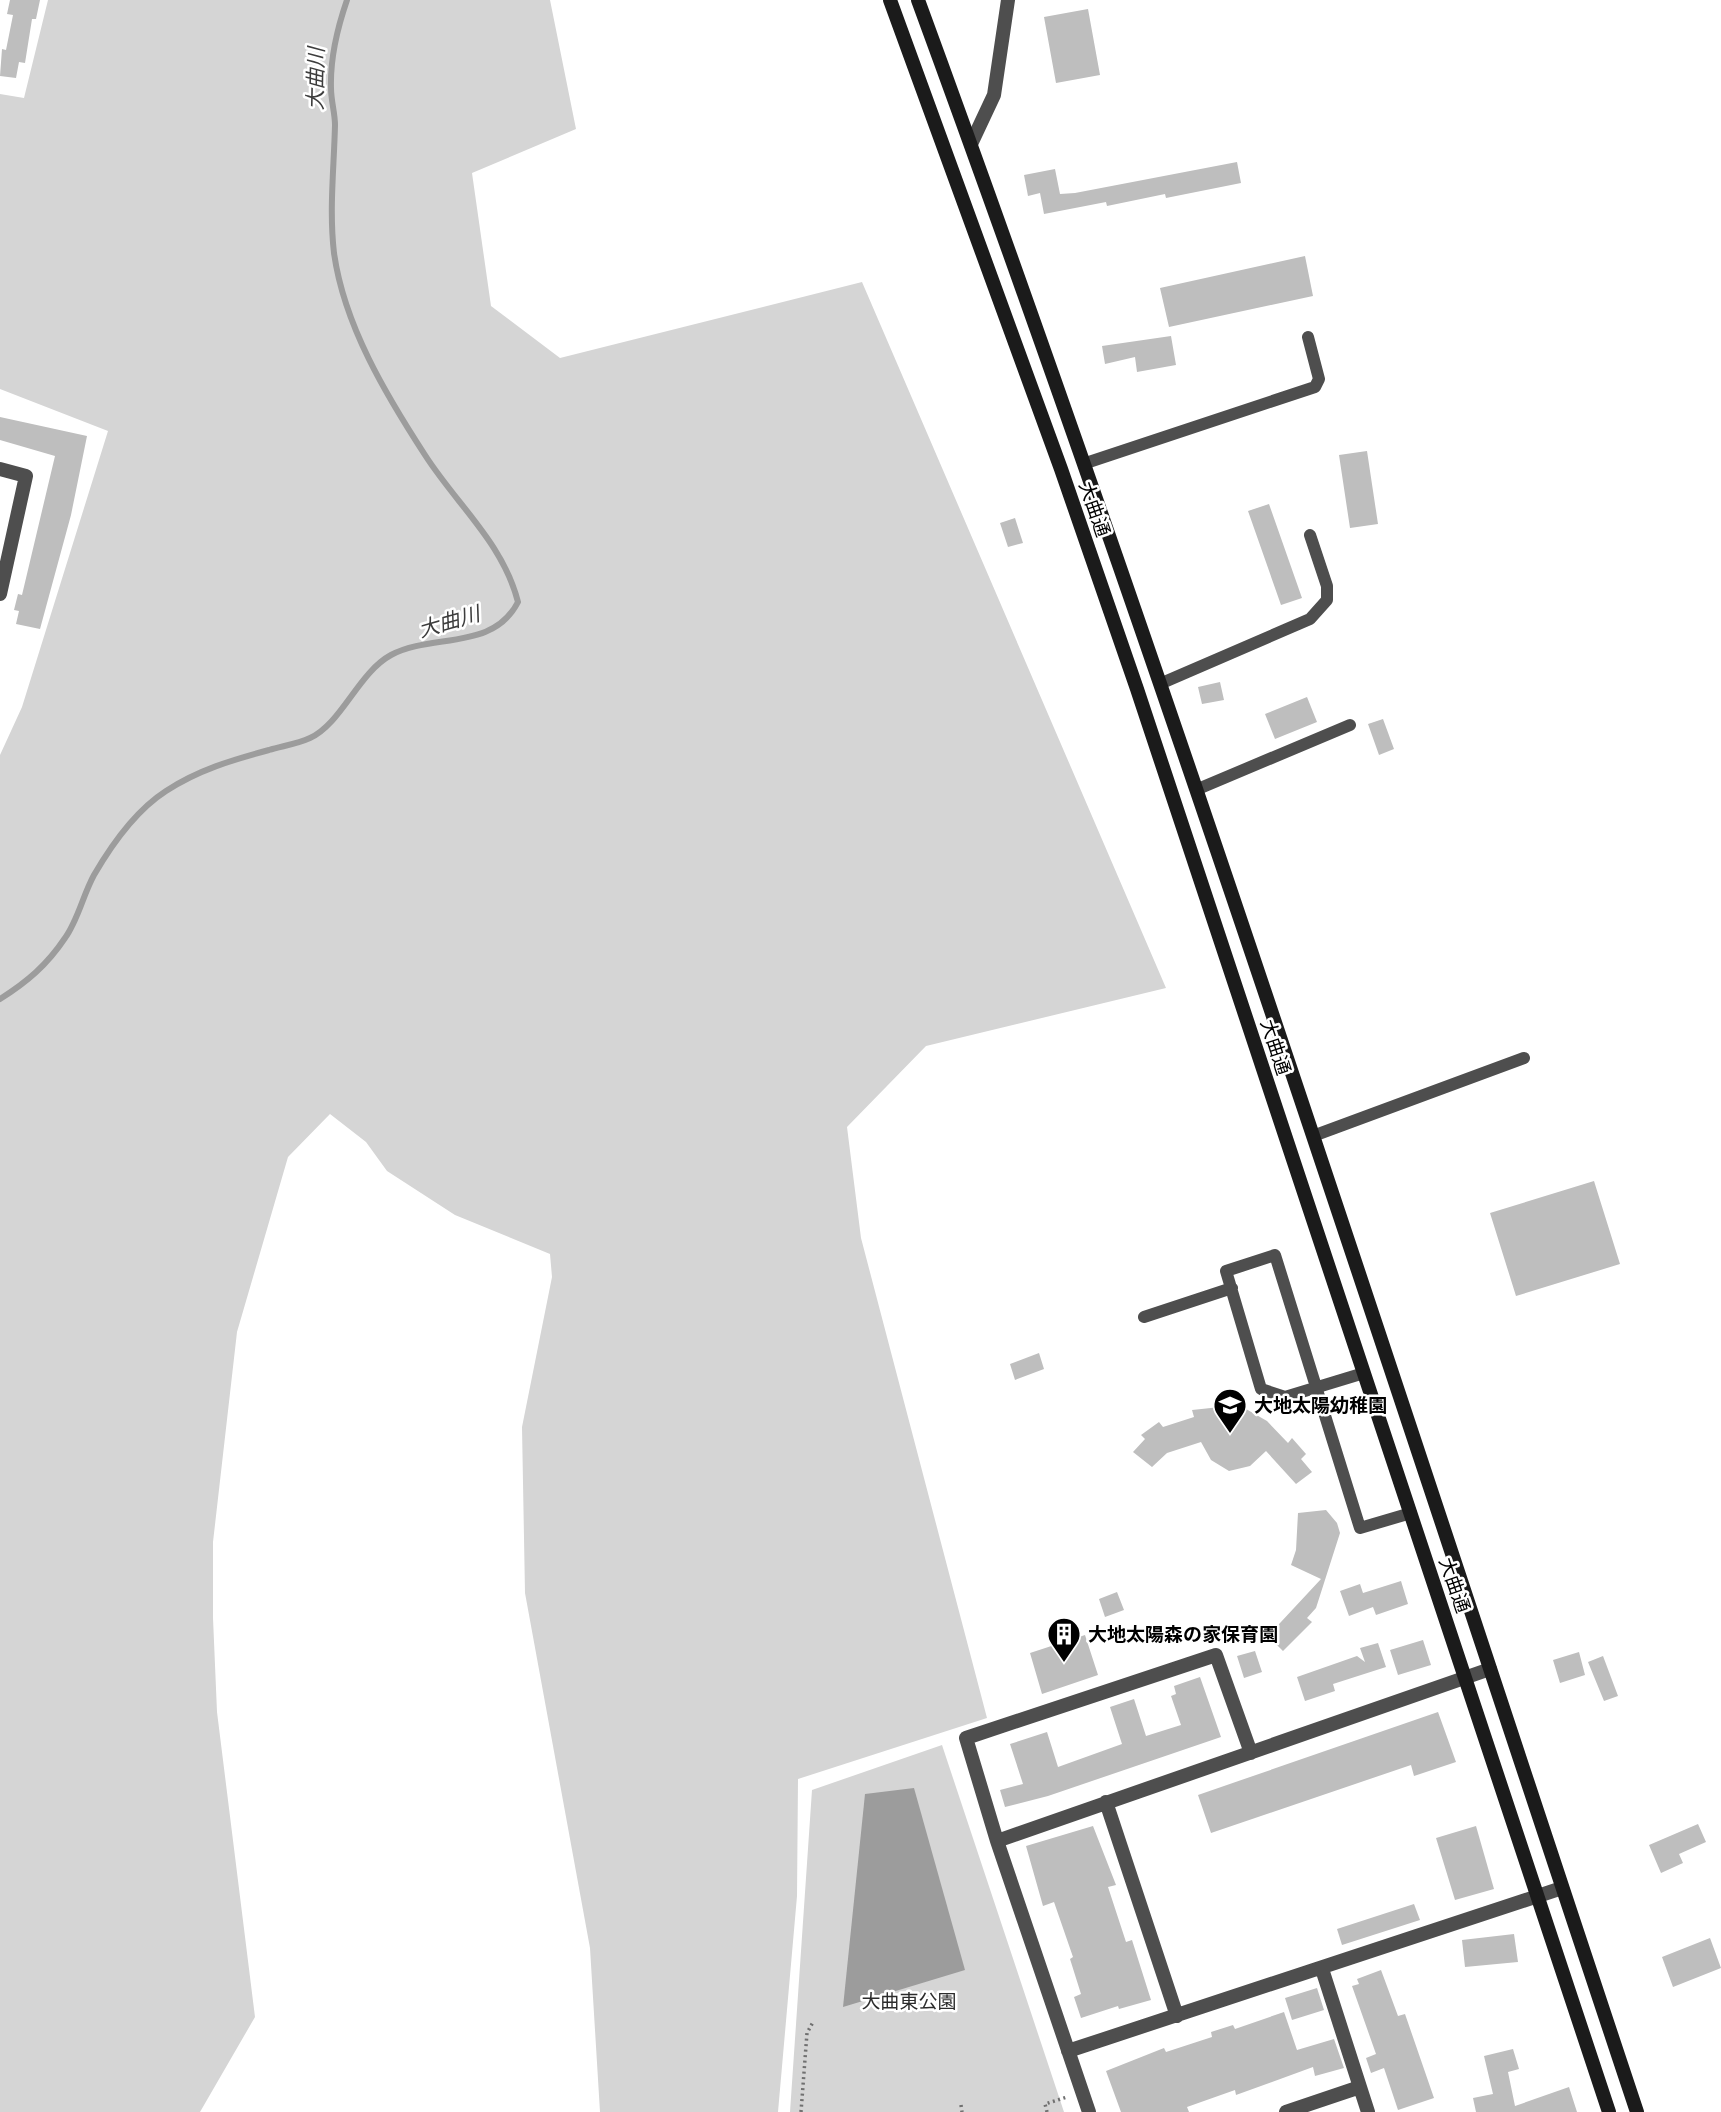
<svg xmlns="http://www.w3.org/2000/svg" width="1721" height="2112" font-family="'Noto Sans','Noto Sans JP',sans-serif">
  <rect width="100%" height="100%" fill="#fff"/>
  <path fill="#d5d5d5" d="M48,0h502l26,129 -104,44 19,133 69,52 302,-76 304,706 -240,58 -79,81 14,111 126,480 -189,61 -1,117 -19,216h-178l-10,-164 -65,-355 -3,-166 30,-150 -2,-23 -95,-39 -68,-44 -21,-29 -36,-28 -42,43 -51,175 -24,210v76l4,94 38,305 -55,95h-200v-1357l22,-48 86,-276 -108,-42v-295l24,4z
    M942,1745l122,367h-274l22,-322z"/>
  <path fill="#9c9c9c" d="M914,1788l51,182 -122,37 22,-213z"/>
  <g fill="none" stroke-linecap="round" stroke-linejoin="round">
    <path stroke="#9c9c9c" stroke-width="6" d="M0,999c27,-17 47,-34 65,-61 13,-18 18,-43 29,-63 18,-31 41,-64 72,-84 32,-21 66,-31 103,-41 13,-4 28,-6 41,-12 32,-15 48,-65 81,-83 42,-22 102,-4 127,-53 -15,-59 -61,-97 -93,-147 -39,-60 -81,-130 -91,-202 -5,-43 0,-85 1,-128 0,-12 -4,-24 -4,-37 -1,-31 6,-59 16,-88"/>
  </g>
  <path fill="#bebebe" d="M10,0h30l-4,19h-4l-7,44 -6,-1 -3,16 -16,-2 2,-27 4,1 7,-35 -6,-1z
    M1088,9l12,66 -44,8 -12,-66z
    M1237,162l4,21 -75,15 -1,-4 -58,12 -1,-4 -62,12 -4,-21 -12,3 -4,-21 31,-6 5,25 15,-1z
    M1305,256l8,40 -144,31 -9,-39z
    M1171,336l5,29 -39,7 -2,-15 -30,7 -3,-18z
    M0,417l87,19 -16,79 -31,114 -24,-5 3,-13 -5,-1 4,-16 4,1 33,-139 -55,-16z
    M1367,451l11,73 -28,4 -11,-73z
    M1269,504l33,94 -21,7 -33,-94z
    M1015,518l8,25 -15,4 -8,-24z
    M1220,682l4,18 -22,4 -4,-17z
    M1307,697l10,25 -42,17 -10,-25z
    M1383,719l11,30 -15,6 -11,-31z
    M1594,1181l26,83 -104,32 -26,-83z
    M1039,1353l5,16 -29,11 -5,-16z
    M1239,1405l28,16 21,22 4,-5 14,16 -5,5 11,13 -16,12 -30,-33 -16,15 -21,5 -18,-11 -10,-18 -34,11 -15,14 -19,-15 12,-13 -4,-4 18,-13 4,5 31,-10 -2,-7z
    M1326,1510l11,13 3,10 -24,75 -9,10 5,4 -29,29 -15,-15 53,-57 -30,-14 5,-15 2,-37z
    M1401,1581l7,23 -32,11 -3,-8 -24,9 -9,-25 20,-7 3,9z
    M1117,1592l7,18 -19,7 -6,-18z
    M1085,1635l13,40 -56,19 -12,-41z
    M1423,1640l8,25 -33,10 -8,-25z
    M1378,1643l8,24 -53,17 2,7 -30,10 -8,-24 60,-21 8,6 -5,-14z
    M1255,1651l7,21 -18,6 -7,-22z
    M1579,1652l6,23 -25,8 -7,-23z
    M1603,1656l15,40 -14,5 -16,-39z
    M1200,1677l21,60 -173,59 -43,11 -5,-17 23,-6 -13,-40 37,-12 11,35 64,-23 -12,-37 24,-8 12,37 35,-11 -10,-29 5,-2 -2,-8z
    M1438,1712l18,50 -42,14 -3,-11 -200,68 -13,-38z
    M1698,1824l8,18 -27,12 4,9 -22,10 -12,-28z
    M1093,1826l23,59 -8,2 18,55 6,-2 19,60 -32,9 -1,-3 -37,12 -7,-21 7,-3 -11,-35 3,-2 -19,-55 -11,4 -17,-60z
    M1476,1826l18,63 -39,11 -19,-62z
    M1414,1904l6,16 -78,25 -5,-16z
    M1514,1934l4,28 -53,5 -3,-27z
    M1710,1938l11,30 -48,19 -11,-30z
    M1381,1970l17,46 7,-2 29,84 -36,12 -14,-42 -13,5 -5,-15 10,-4 -24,-68 7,-2 -2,-5z
    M1317,1988l7,22 -32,10 -7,-22z
    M1284,2012l13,38 37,-11 10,29 -29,8 -2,-9 -77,28 -1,-5 -48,17 2,5h-68l-15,-41 58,-23 2,4 46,-15 -1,-5 22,-7 2,4z
    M1513,2049l6,20 -11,3 7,34 54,-19 8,25h-101l-3,-14 20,-4 -9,-38z"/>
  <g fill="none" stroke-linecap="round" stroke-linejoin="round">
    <path stroke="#707070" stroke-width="3.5" stroke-dasharray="2 3.5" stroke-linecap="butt" d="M961,2105l1,7
      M801,2112l6,-79 6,-11
      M1047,2112l-2,-8 22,-7"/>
    <path stroke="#4e4e4e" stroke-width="12" d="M1086,463l229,-76 4,-8 -11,-42
      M1162,683l148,-64 17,-19v-14l-17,-51
      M1198,789l152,-64
      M1313,1136l211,-78
      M1144,1317l88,-29
      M1364,1373l-79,24 -24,-8 -35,-118 49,-16 85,273 51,-15"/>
    <path stroke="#4e4e4e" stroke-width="14" d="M971,144l23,-49 14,-95
      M0,469l26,7 -26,118
      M1106,1802l71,214
      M997,1841l493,-172
      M1322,1969l46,143
      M1068,2051l494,-163
      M1089,2112l-92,-271 -31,-103 250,-83 35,98
      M1286,2112l74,-25"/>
    <path stroke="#1b1b1b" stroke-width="14" d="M890,0l171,469 76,220 472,1423
      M918,0c256,698 484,1406 719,2112"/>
  </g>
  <defs>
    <symbol id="school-pin" viewBox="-11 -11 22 30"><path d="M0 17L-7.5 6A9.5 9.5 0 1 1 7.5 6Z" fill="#000" stroke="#fff"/><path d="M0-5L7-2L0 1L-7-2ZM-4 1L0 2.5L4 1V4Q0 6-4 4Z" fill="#fff"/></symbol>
    <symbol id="building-pin" viewBox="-11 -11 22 30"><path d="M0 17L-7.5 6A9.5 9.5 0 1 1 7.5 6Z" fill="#000" stroke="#fff"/><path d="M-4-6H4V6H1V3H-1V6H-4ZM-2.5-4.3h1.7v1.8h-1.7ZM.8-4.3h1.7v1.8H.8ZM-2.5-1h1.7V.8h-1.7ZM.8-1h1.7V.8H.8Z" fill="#fff"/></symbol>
  </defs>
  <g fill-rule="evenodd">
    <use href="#school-pin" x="1211" y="1386" width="38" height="52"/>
    <use href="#building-pin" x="1045" y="1615" width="38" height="52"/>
  </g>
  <g text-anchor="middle" stroke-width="5" stroke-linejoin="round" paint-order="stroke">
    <g font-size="19" fill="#000" stroke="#fff">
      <text transform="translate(1095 509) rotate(71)" y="7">大曲通</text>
      <text transform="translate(1276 1047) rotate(72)" y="7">大曲通</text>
      <text transform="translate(1455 1585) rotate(71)" y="7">大曲通</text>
    </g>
    <g font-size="19" font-weight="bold" fill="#000" stroke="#fff" text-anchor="start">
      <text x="1254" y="1412">大地太陽幼稚園</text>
      <text x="1088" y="1641">大地太陽森の家保育園</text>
    </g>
    <g font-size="19" fill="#2c2c2c" stroke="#fff">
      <text x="909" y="2008">大曲東公園</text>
    </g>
    <g font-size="21" font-style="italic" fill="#3d3d3d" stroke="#fff">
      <text transform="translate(316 79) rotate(-89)" y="7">大曲川</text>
      <text transform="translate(449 622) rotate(-16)" y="7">大曲川</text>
    </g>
  </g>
</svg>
